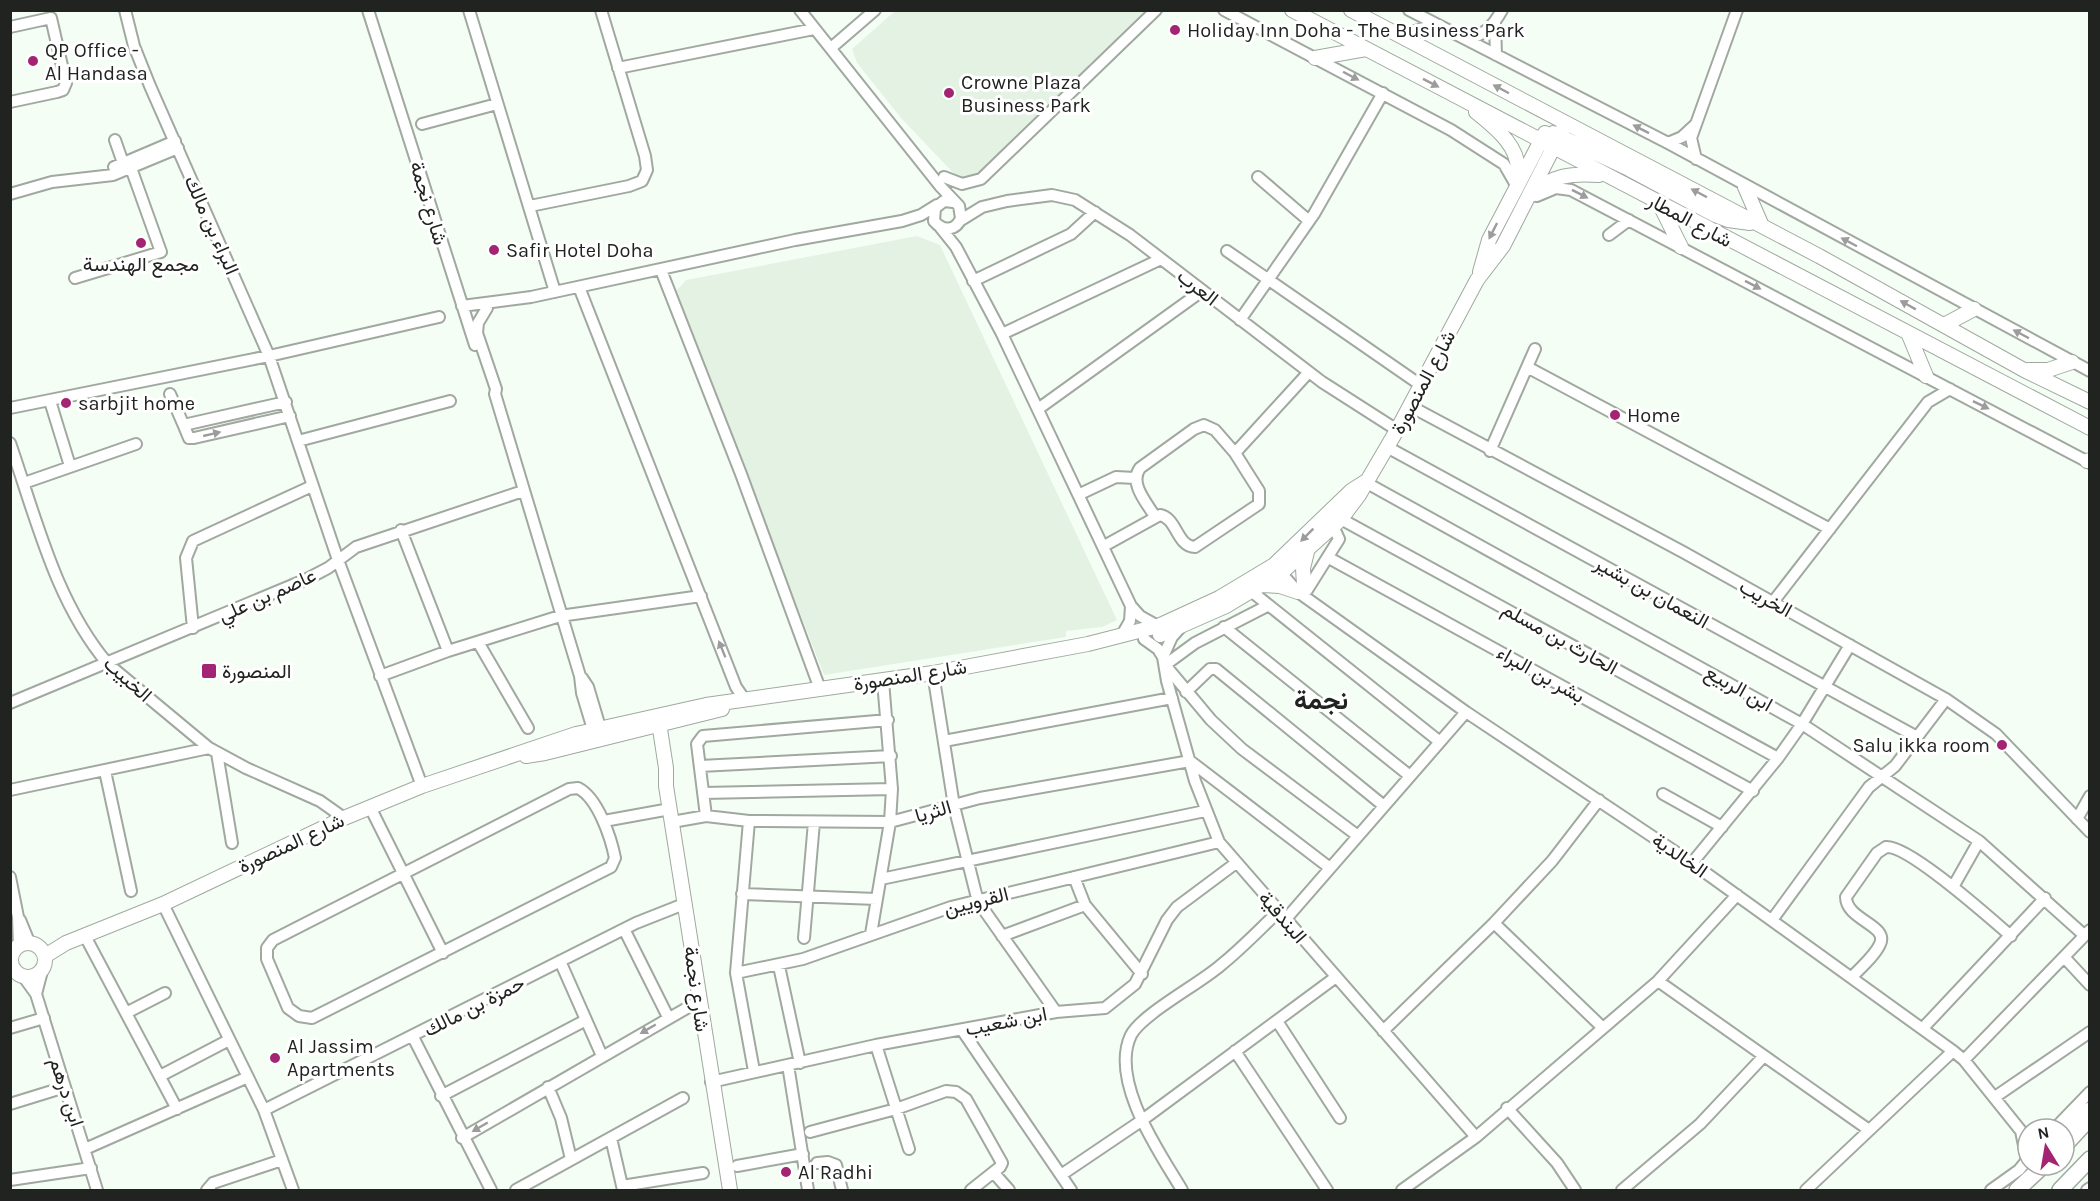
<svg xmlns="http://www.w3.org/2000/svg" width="2100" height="1201" font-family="Karla,Vazirmatn,sans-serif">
  <rect width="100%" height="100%" fill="#f5fef5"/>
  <path fill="#e4f2e3" d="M895,11h250l-163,164 -22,5 -59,-62 -44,-55 -5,-14z
    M917,236l23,9 177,375 -15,7 -36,4v6l-242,38 -149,-383 11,-12z"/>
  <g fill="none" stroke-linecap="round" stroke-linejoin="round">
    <defs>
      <path id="minor" d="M125,10l9,36 16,40 119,270 69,204 84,226
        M368,10l107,335
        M469,10l86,282
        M800,10l140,176 19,20 2,12c-5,13 -18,14 -27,3l1,-13 9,-7 9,1
        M1224,10l227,120 53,34 12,21
        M1409,10l259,133 422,228
        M1495,23l1,32
        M10,27l41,-9 15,65 -3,7 -6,2 -47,10
        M1467,39c18,-4 26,-13 35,-29
        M831,48l44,-38
        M618,68l196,-39
        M422,124l75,-20
        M115,140l8,23
        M1668,143l14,-6 13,-12
        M1696,159l-5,-21 46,-128
        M114,167l61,-26
        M944,177l18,7 19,-5 175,-169
        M1258,177l50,43
        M10,194l42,-12 61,-7 65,-27
        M1537,196l19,-8 15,2 519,273
        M530,206l99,-20 13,-5 5,-11 -2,-14 -44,-146
        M961,220l21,-13 25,-6 45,-6 23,5 55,35 192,147 75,48
        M940,227l16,20 46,87 129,272 9,10 18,10
        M1609,235l20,-15
        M1227,251l195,135
        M661,270l80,204 79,215
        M75,278l86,-26 -30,-84
        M973,281l98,-47 24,-22
        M579,287l157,400 9,13
        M462,306l69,-9 264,-57 107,-19 19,-6 16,-10
        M487,308l-9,15 -1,10 19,56 -1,5 85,282 2,17 13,43
        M1240,320l74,-106 69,-121
        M1002,334l159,-75
        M1527,367l303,162
        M170,394l14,32
        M50,401l20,65
        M286,402l-98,22 -4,2 5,12h5l96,-22
        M1410,406l273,146 263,147 50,35 94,98
        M10,408l259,-52 170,-39
        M1038,409l164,-118
        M298,441l152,-40
        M10,443c26,75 46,160 98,221l101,84 37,20 74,33 24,17
        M1387,447l530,290
        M1490,451l45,-102
        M1365,482l437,242 177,117 105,94
        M24,483l112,-39
        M1080,494l36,-17 19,1
        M1154,515c-8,-13 -25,-32 -14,-47l54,-39 10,-4 11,5 20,23
        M1341,519l437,239
        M401,530l47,121
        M1104,546l56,-31c17,3 17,32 35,32l64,-43v-13l-24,-38 74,-81
        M1329,558l424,233
        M1276,567l22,25 168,120 226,151 261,188 11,9 57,71 6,29
        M1307,590l32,-51 -6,-13
        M1251,591l189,151
        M1773,602l155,-200 22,-13
        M1267,606l-72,37 -30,22 46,55 31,29 116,87
        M1224,627l186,149
        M193,628l-7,-70 7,-17 119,-55
        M1122,635l8,-14 1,-15
        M1144,639l14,10 5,8 4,24 28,100 24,61 257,295
        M478,642l50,86
        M1163,657l9,-20 8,-9
        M933,673l21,133 22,88 6,13 74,105
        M380,676l68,-25 112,-35 141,-20
        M582,678l6,9 14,47
        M1186,692l24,-23h6l168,137
        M10,703l297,-124 21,-11 28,-21 167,-56
        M944,741l228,-43
        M217,753l15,90
        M700,766l191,-10
        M105,771l26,120
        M578,788c20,10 33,50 37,70l-4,9 -299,151 -13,-2 -11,-8 -21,-49v-11l6,-8 296,-151z
        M10,790l199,-42
        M703,793l189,-4
        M1663,794l59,33
        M370,807l73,146
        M706,816l-9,-72 6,-8 185,-16
        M2077,819l13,-23
        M604,821l66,-12
        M749,821l-13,152 18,98
        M672,822l34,-6 43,5 141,1 90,-24 210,-37 140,107
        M1692,863l86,-105 24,-34 48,-79
        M10,877l8,40 1,28
        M1074,877l11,28 57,69
        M881,879l324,-68
        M1953,887l26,-46
        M742,894l135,5
        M163,904l101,206 29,80
        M20,920l9,22
        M1285,920l181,-208
        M1772,920l97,-133 26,-21 51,-67
        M1494,923l109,105
        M624,929l44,88
        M871,934l19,-112 2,-33 -9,-108
        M85,936l92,173
        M1002,936l83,-31
        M804,938l10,-116
        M2064,957l26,28
        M560,961l42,95
        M779,966l21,97
        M736,973l67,-14 148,-52 268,-65
        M23,976l13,18 61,196
        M1852,977c9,-10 23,-21 28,-33 9,-19 -34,-24 -34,-47l31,-44 9,-6c23,-2 105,72 125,89
        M1658,981l211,149
        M36,994l6,-23
        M126,1013l39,-20
        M1277,1021l63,97
        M10,1028l34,-10
        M1923,1028l122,-130
        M962,1030l109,160
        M1383,1031l111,-108 58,-62 47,-61
        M413,1037l78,153
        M876,1045l33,104
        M1235,1051l92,139
        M1964,1060l126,-130
        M788,1065l20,125
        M160,1076l69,-36
        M711,1082l165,-37 180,-33 49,-4 30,-24 32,-64 10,-13 59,-44
        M548,1087l13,31 10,41
        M441,1096l145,-76
        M1995,1097l95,-65
        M10,1104l55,-17
        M1507,1108l50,55 18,27
        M264,1110l372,-187 48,-19
        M2061,1122l29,-30
        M810,1132l86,-23 50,-18 10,1 10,7 36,64 -2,4 -29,23
        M462,1138l237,-137
        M611,1138l12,52
        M85,1149l163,-72
        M817,1163l11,-1 8,3 6,25
        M737,1166l66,-12
        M994,1173l15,17
        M1061,1175l80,-54 195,-144
        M10,1180l81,-12
        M622,1186l81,-13
        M207,1190l6,-7 69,-23
        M516,1190l167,-92
        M1182,1190c-22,-37 -73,-109 -51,-155 11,-21 70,-52 90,-70 20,-16 38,-35 57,-53
        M1402,1190l74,-53 182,-156 79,-86
        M1622,1190l78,-66 64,-68
        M1806,1190l147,-139
        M1991,1190l28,-20 9,-11
        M2087,1190l3,-2"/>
      <path id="major" d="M1292,10l798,418
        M1351,10l468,246 205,114 66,32
        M1399,35l40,-8
        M1315,58l51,-9
        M1476,112c20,16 47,37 41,65
        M1553,133l76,36 86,46 13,5 22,3
        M1745,187l17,39
        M1531,195c20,-20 41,-22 68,-20
        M1659,203l22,44
        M1480,272l9,-32 56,-107
        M1944,325l30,-16
        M1909,335l17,41
        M2028,370h20l24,-8
        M2087,461l3,-1
        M1261,585l19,1 18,6
        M1304,585l-1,-17 4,-16
        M1160,635l66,-29 55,-33 60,-54 18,-24 38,-65 80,-150 26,-34 63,-123
        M658,716l8,52v18l64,404
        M526,756l19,-3 177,-44
        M11 960a17 17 0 1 1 34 0a17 17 0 1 1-34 0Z
        M45,956l21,-13 97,-39 181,-86 78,-32 154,-52 130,-29 227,-32 155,-29 70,-18 61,-28 55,-33 77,-74 14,-9"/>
      <path id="highway" d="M2055,1129l35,-19
        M2064,1146l26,-28
        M2017,1190l27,-25
        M2060,1190l30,-31"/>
    </defs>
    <use href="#minor" stroke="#a0a8a0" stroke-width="14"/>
    <use href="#major" stroke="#a0a8a0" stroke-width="16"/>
    <use href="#highway" stroke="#a0a8a0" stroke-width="18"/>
    <use href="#minor" stroke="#fff" stroke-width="10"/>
    <use href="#major" stroke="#fff" stroke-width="14"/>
    <use href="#highway" stroke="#fff" stroke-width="15"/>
  </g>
  <defs><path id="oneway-solid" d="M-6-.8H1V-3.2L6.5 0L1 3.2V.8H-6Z" transform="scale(1.5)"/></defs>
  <g fill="#9b9c9b">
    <use href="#oneway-solid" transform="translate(1351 76) rotate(28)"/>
    <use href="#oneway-solid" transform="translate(1431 83) rotate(27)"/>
    <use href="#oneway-solid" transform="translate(1501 89) rotate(-152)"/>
    <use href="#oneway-solid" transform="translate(1641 129) rotate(-153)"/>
    <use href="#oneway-solid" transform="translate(1699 193) rotate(-152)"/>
    <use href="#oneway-solid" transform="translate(1580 194) rotate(27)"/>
    <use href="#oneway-solid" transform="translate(1493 231) rotate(117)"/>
    <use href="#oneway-solid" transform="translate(1849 242) rotate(-152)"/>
    <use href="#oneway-solid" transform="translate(1753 285) rotate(27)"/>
    <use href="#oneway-solid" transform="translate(1908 305) rotate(-151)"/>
    <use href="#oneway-solid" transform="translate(2021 334) rotate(-152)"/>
    <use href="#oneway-solid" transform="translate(1981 405) rotate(26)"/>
    <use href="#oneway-solid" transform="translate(212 434) rotate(-13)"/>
    <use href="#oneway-solid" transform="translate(1307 535) rotate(135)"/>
    <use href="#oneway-solid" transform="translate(722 649) rotate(-112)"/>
    <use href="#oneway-solid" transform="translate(648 1029) rotate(150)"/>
    <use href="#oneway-solid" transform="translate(480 1127) rotate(150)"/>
  </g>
  <g fill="#a42474" stroke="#fff" stroke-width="2">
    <circle cx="1175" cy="30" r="6"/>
    <circle cx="33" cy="61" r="6"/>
    <circle cx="949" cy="93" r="6"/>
    <circle cx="141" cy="243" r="6"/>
    <circle cx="494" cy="250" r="6"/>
    <circle cx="66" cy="403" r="6"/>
    <circle cx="1615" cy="415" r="6"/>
    <rect x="201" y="663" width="16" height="16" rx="3"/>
    <circle cx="2002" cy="745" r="6"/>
    <circle cx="275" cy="1058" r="6"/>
    <circle cx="786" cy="1172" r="6"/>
  </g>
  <g text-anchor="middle" stroke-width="6" stroke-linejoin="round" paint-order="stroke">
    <g font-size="20" fill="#202320" stroke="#fff" text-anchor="start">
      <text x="1187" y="37">Holiday Inn Doha - The Business Park</text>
      <text x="45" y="57">QP Office -<tspan x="45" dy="23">Al Handasa</tspan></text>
      <text x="961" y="89">Crowne Plaza<tspan x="961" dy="23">Business Park</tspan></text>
      <text x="506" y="257">Safir Hotel Doha</text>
      <text x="141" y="271" text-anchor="middle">مجمع الهندسة</text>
      <text x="78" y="410">sarbjit home</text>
      <text x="1627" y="422">Home</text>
      <text x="222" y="678">المنصورة</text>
      <text x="1990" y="752" text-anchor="end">Salu ikka room</text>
      <text x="287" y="1053">Al Jassim<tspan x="287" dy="23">Apartments</tspan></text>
      <text x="798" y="1179">Al Radhi</text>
    </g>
    <g font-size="20" fill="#202320" stroke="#fff">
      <text transform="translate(429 203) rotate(73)" y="7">شارع نجمة</text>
      <text transform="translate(1690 220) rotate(28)" y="7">شارع المطار</text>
      <text transform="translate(212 225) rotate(66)" y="7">البراء بن مالك</text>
      <text transform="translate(1198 287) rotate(38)" y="7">العرب</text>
      <text transform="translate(1423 382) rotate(-62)" y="7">شارع المنصورة</text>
      <text transform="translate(1652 592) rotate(29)" y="7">النعمان بن بشير</text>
      <text transform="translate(267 595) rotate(-24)" y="7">عاصم بن علي</text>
      <text transform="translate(1766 598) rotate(29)" y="7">الخريب</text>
      <text transform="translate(1560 638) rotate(29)" y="7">الحارث بن مسلم</text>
      <text transform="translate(1541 674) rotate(29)" y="7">بشر بن البراء</text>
      <text transform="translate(910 675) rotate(-9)" y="7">شارع المنصورة</text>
      <text transform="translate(128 679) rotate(42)" y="7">الخبيب</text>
      <text transform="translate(1739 688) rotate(29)" y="7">ابن الربيع</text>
      <text transform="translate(933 811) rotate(-16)" y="7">الثريا</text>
      <text transform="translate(291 843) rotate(-25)" y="7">شارع المنصورة</text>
      <text transform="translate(1680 855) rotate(35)" y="7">الخالدية</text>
      <text transform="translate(976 901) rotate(-14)" y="7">القرويين</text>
      <text transform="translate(1283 917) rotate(49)" y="7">البندقية</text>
      <text transform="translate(697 989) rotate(82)" y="7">شارع نجمة</text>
      <text transform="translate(474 1006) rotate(-27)" y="7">حمزة بن مالك</text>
      <text transform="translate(1006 1021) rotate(-11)" y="7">ابن شعيب</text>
      <text transform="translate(67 1092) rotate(72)" y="7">ابن درهم</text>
    </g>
    <g font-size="26" font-weight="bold" fill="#202320" stroke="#fff">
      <text x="1321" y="709">نجمة</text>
    </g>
  </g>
  <rect width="2100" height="1201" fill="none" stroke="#202320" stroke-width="24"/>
  <g transform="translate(2046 1147) rotate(349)"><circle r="28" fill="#ffffff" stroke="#a6a7a6" stroke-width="1.5"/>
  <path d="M0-4.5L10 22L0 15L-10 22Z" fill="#a42474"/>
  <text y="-9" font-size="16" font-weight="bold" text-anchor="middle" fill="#202320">N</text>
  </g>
</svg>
